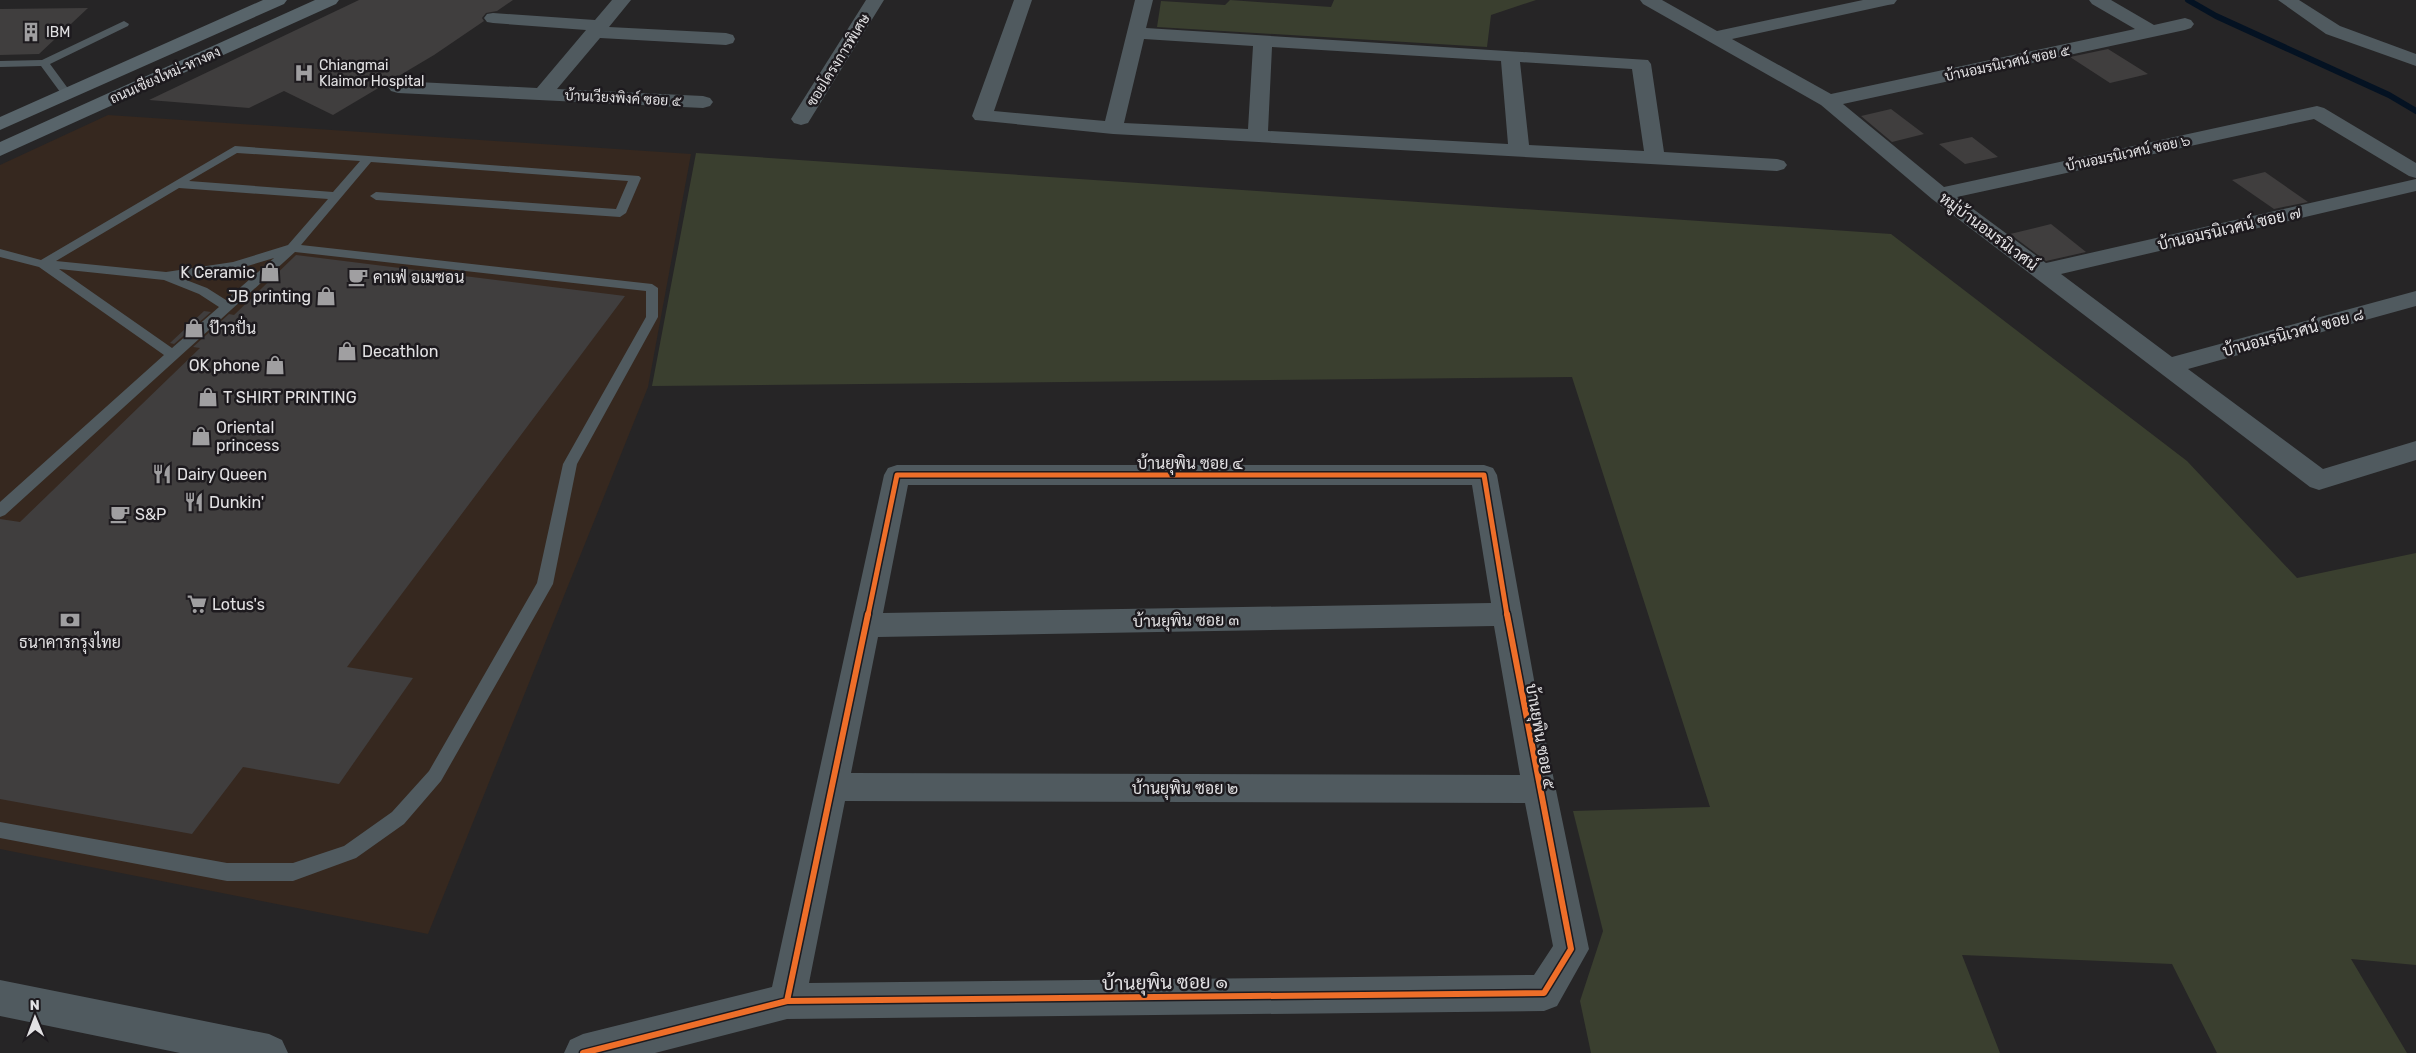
<svg xmlns="http://www.w3.org/2000/svg" width="2416" height="1053" font-family="Rubik,Sarabun,sans-serif">
  <rect width="100%" height="100%" fill="#262526"/>
  <path fill="#36281f" d="M108,115l583,39 -43,233 -220,547 -428,-85v-684z"/>
  <path fill="#3a3f2f" d="M1230,0l101,7 3,-7h202l-45,15 -4,32 -330,-20 4,-26 64,4z
    M696,153l1195,81 296,227 110,117 119,-25v412l-65,-6 56,94h-190l-45,-89 -210,-9 38,98h-409l-11,-52 23,-70 -30,-120 137,-4 -138,-430 -920,9z"/>
  <g fill="none" stroke-linecap="round" stroke-linejoin="round">
    <path stroke="#041222" stroke-width="6" d="M2188,0l28,16 173,79 27,16"/>
  </g>
  <path fill="#403e3e" d="M359,0h154l-16,11 -11,2 -4,5 2,3 -50,34 -101,60 -49,-24 -35,17 -100,-8z
    M88,8l-49,46 -39,1v-46z
    M2108,49l40,25 -38,9 -40,-26z
    M1891,109l33,25 -32,8 -31,-26z
    M1972,137l26,20 -33,7 -26,-20z
    M2265,172l43,30 -34,7 -42,-29z
    M2051,224l35,28 -40,9 -36,-27z
    M296,255l329,41 -278,371 66,11 -74,106 -96,-17 -51,67 -192,-35v-280l20,3 180,-174 -7,-1 36,-33 5,1z
    M204,311l7,1 -37,32 -4,-1z"/>
  <g fill="none" stroke-linecap="round" stroke-linejoin="round">
    <path fill="#505a5f" fill-rule="evenodd" d="M124,21l5,3 -1,2 -78,38 22,30 -1,2h-8l-22,-30 -41,1v-6l42,-1z
      M235,146l404,30 2,2 -15,35 -6,4 -244,-17 -6,-4 6,-4 240,17 12,-28 -257,-19 -70,83 351,39 6,4v29l-81,147 -24,120 -112,197 -37,43 -48,34 -63,23h-66l-227,-43v-16l227,41h66l51,-17 48,-34 37,-41 108,-188 26,-119 83,-147v-26l-351,-39 -290,263 -5,2v-15l164,-147 -125,-88 -39,-10v-8l41,11zM237,153l123,8 -27,31 -144,-11zM179,188l149,11 -40,46 -55,17 -67,10 -110,-11zM274,258l-48,42 -19,-12 -26,-10 53,-8zM59,269l105,11 35,14 20,13 -47,41z"/>
    <path fill="#505a5f" fill-rule="evenodd" d="M612,0h19l-22,27 117,6 7,2 2,4 -2,4 -7,2 -126,-7 -43,51 146,7 7,2 3,4 -3,4 -7,2 -305,-15 -7,-2 -3,-4 3,-4 7,-2 139,7 49,-58 -93,-7 -6,-1 -3,-4 3,-4 6,-1 102,7z
      M866,0h18l-76,123 -7,2 -7,-2 -3,-4z
      M1014,0h18l-38,111 111,10 30,-121h18l-7,28 502,32 3,4 13,88 113,7 7,2 3,4 -3,4 -7,2 -664,-37 -138,-14 -3,-4zM1144,39l109,7 -5,83 -124,-6zM1272,47l229,14 7,83 -240,-13zM1520,62l112,7 12,82 -115,-6z
      M1640,0h22l55,31 146,-31h34l-3,4 -6,1 -156,34 99,55 304,-65 -43,-25 -3,-4h22l43,25 31,-7 6,2 3,4 -3,4 -6,2 -342,74 101,83 373,-81 7,2 92,55v15l-7,-2 -95,-57 -357,78 89,66 370,-84v12l-355,83 111,83 244,-66v15l-228,63 135,100 93,-28v19l-97,30 -9,-3 -378,-288 -111,-94 -178,-101z
      M2278,0h21l41,26 76,28v12l-90,-32z
      M897,465h587l9,3 4,7 43,238 49,236 -32,57 -13,5 -757,8 -132,34h-91l6,-13 13,-6 189,-47 112,-512 4,-7zM908,485h564l19,118 -608,10zM1494,626l26,149 -669,-2 27,-136zM845,801l680,2 28,143 -19,29 -725,8z
      M0,980l269,54 13,6 6,13h-108l-180,-37z"/>
    <path fill="#58646a" fill-rule="evenodd" d="M263,0h24l-3,4 -284,126v-13z
      M315,0h24l-3,4 -336,152v-14z"/>
    <defs>
      <path id="cycleway-far1" d="M868,615l29,-140h587l23,140"/>
      <path id="cycleway" d="M787,1001l81,-387
        M787,1001l757,-8 27,-44 -64,-335
        M583,1053l204,-52"/>
    </defs>
    <use href="#cycleway-far1" stroke="#1d1a1e" stroke-width="8"/>
    <use href="#cycleway" stroke="#1d1a1e" stroke-width="9"/>
    <use href="#cycleway-far1" stroke="#ee6e29" stroke-width="5"/>
    <use href="#cycleway" stroke="#ee6e29" stroke-width="6"/>
  </g>
  <defs>
    <symbol id="building-bare" viewBox="-9 -9 18 18"><path d="M-4-6H4V6H1V3H-1V6H-4ZM-2.5-4.3h1.7v1.8h-1.7ZM.8-4.3h1.7v1.8H.8ZM-2.5-1h1.7V.8h-1.7ZM.8-1h1.7V.8H.8Z" fill="#a09fa1" stroke="#1d1a1e" stroke-width="2.5" paint-order="stroke"/></symbol>
    <symbol id="hospital-bare" viewBox="-9 -9 18 18"><path d="M-5-5h3v3.5h4V-5h3V5h-3V1.5h-4V5h-3Z" fill="#a09fa1" stroke="#1d1a1e" stroke-width="2.5" paint-order="stroke"/></symbol>
    <symbol id="shop-bare" viewBox="-9 -9 18 18"><path d="M-5-2.5h2.3a2.7 3.5 0 0 1 5.4 0H5L5.5 6h-11ZM-1.5-2.5h3a1.5 2.3 0 0 0-3 0Z" fill="#a09fa1" stroke="#1d1a1e" stroke-width="2.5" paint-order="stroke"/></symbol>
    <symbol id="cafe-bare" viewBox="-9 -9 18 18"><path d="M-5.5-4.5H6V0H3Q3 3.5 0 3.5H-2.5Q-5.5 3.5-5.5 0ZM3-3.2v2h1.7v-2ZM-6 4.5H4V6H-6Z" fill="#a09fa1" stroke="#1d1a1e" stroke-width="2.5" paint-order="stroke"/></symbol>
    <symbol id="restaurant-bare" viewBox="-9 -9 18 18"><path d="M-5-6h1v4h1v-4h1v4h1v-4h1v5L-1.5 .5V6h-2V.5L-5-1ZM5-6V6H3V1.5H1.5Q1.5-4 5-6Z" fill="#a09fa1" stroke="#1d1a1e" stroke-width="2.5" paint-order="stroke"/></symbol>
    <symbol id="supermarket-bare" viewBox="-9 -9 18 18"><path d="M-6-5.5h2.5l.6 2H6L4.5 2H-2.5L-4.4-4H-6ZM-1.5 3.2a1.3 1.3 0 1 0 .1 0ZM3 3.2a1.3 1.3 0 1 0 .1 0Z" fill="#a09fa1" stroke="#1d1a1e" stroke-width="2.5" paint-order="stroke"/></symbol>
    <symbol id="bank-bare" viewBox="-9 -9 18 18"><path d="M-6-4H6V4H-6ZM0-2.3a2.3 2.3 0 1 0 0 4.6a2.3 2.3 0 1 0 0-4.6Z" fill="#a09fa1" stroke="#1d1a1e" stroke-width="2.5" paint-order="stroke"/></symbol>
  </defs>
  <g fill-rule="evenodd">
    <use href="#building-bare" x="17" y="18" width="28" height="28"/>
    <use href="#hospital-bare" x="290" y="59" width="28" height="28"/>
    <use href="#shop-bare" x="256" y="258" width="28" height="28"/>
    <use href="#cafe-bare" x="344" y="263" width="28" height="28"/>
    <use href="#shop-bare" x="312" y="282" width="28" height="28"/>
    <use href="#shop-bare" x="180" y="314" width="28" height="28"/>
    <use href="#shop-bare" x="333" y="337" width="28" height="28"/>
    <use href="#shop-bare" x="261" y="351" width="28" height="28"/>
    <use href="#shop-bare" x="194" y="383" width="28" height="28"/>
    <use href="#shop-bare" x="187" y="422" width="28" height="28"/>
    <use href="#restaurant-bare" x="148" y="460" width="28" height="28"/>
    <use href="#restaurant-bare" x="180" y="488" width="28" height="28"/>
    <use href="#cafe-bare" x="106" y="500" width="28" height="28"/>
    <use href="#supermarket-bare" x="183" y="590" width="28" height="28"/>
    <use href="#bank-bare" x="56" y="606" width="28" height="28"/>
  </g>
  <g text-anchor="middle" stroke-width="5" stroke-linejoin="round" paint-order="stroke">
    <g font-size="14" fill="#e2e1e3" stroke="#1d1a1e" text-anchor="start">
      <text x="46" y="37">IBM</text>
      <text x="319" y="70">Chiangmai<tspan x="319" dy="16">Klaimor Hospital</tspan></text>
    </g>
    <g font-size="14" fill="#e2e1e3" stroke="#1d1a1e">
      <text transform="translate(838 60) rotate(-58)" y="5">ซอยโครงการพิเศษ</text>
      <text transform="translate(2007 63) rotate(-12)" y="5">บ้านอมรนิเวศน์ ซอย ๕</text>
      <text transform="translate(165 75) rotate(-24)" y="5">ถนนเชียงใหม่-หางดง</text>
      <text transform="translate(623 98) rotate(3)" y="5">บ้านเวียงพิงค์ ซอย ๕</text>
      <text transform="translate(2128 153) rotate(-12)" y="5">บ้านอมรนิเวศน์ ซอย ๖</text>
    </g>
    <g font-size="16" fill="#e2e1e3" stroke="#1d1a1e">
      <text transform="translate(2229 228) rotate(-13)" y="6">บ้านอมรนิเวศน์ ซอย ๗</text>
      <text transform="translate(1989 231) rotate(37)" y="6">หมู่บ้านอมรนิเวศน์</text>
      <text transform="translate(2293 332) rotate(-15)" y="6">บ้านอมรนิเวศน์ ซอย ๘</text>
      <text x="1190" y="469">บ้านยุพิน ซอย ๔</text>
      <text transform="translate(1186 620) rotate(-1)" y="6">บ้านยุพิน ซอย ๓</text>
      <text transform="translate(1541 736) rotate(80)" y="6">บ้านยุพิน ซอย ๕</text>
      <text x="1185" y="794">บ้านยุพิน ซอย ๒</text>
    </g>
    <g font-size="16" fill="#e2e1e3" stroke="#1d1a1e" text-anchor="start">
      <text x="255" y="278" text-anchor="end">K Ceramic</text>
      <text x="373" y="283">คาเฟ่ อเมซอน</text>
      <text x="311" y="302" text-anchor="end">JB printing</text>
      <text x="209" y="334">ป๊าวปั่น</text>
      <text x="362" y="357">Decathlon</text>
      <text x="260" y="371" text-anchor="end">OK phone</text>
      <text x="223" y="403">T SHIRT PRINTING</text>
      <text x="216" y="433">Oriental<tspan x="216" dy="18">princess</tspan></text>
      <text x="177" y="480">Dairy Queen</text>
      <text x="209" y="508">Dunkin'</text>
      <text x="135" y="520">S&amp;P</text>
      <text x="212" y="610">Lotus's</text>
      <text x="70" y="648" text-anchor="middle">ธนาคารกรุงไทย</text>
    </g>
    <g font-size="19" fill="#e2e1e3" stroke="#1d1a1e">
      <text transform="translate(1165 982) rotate(-1)" y="7">บ้านยุพิน ซอย ๑</text>
    </g>
  </g>
  <g transform="translate(35 1018) rotate(359)" stroke="#1d1a1e" stroke-width="4" paint-order="stroke">
  <path d="M0-4L9 19L0 12L-9 19Z" fill="#e2e1e3"/>
  <text y="-8" font-size="14" font-weight="bold" text-anchor="middle" fill="#e2e1e3">N</text>
  </g>
</svg>
